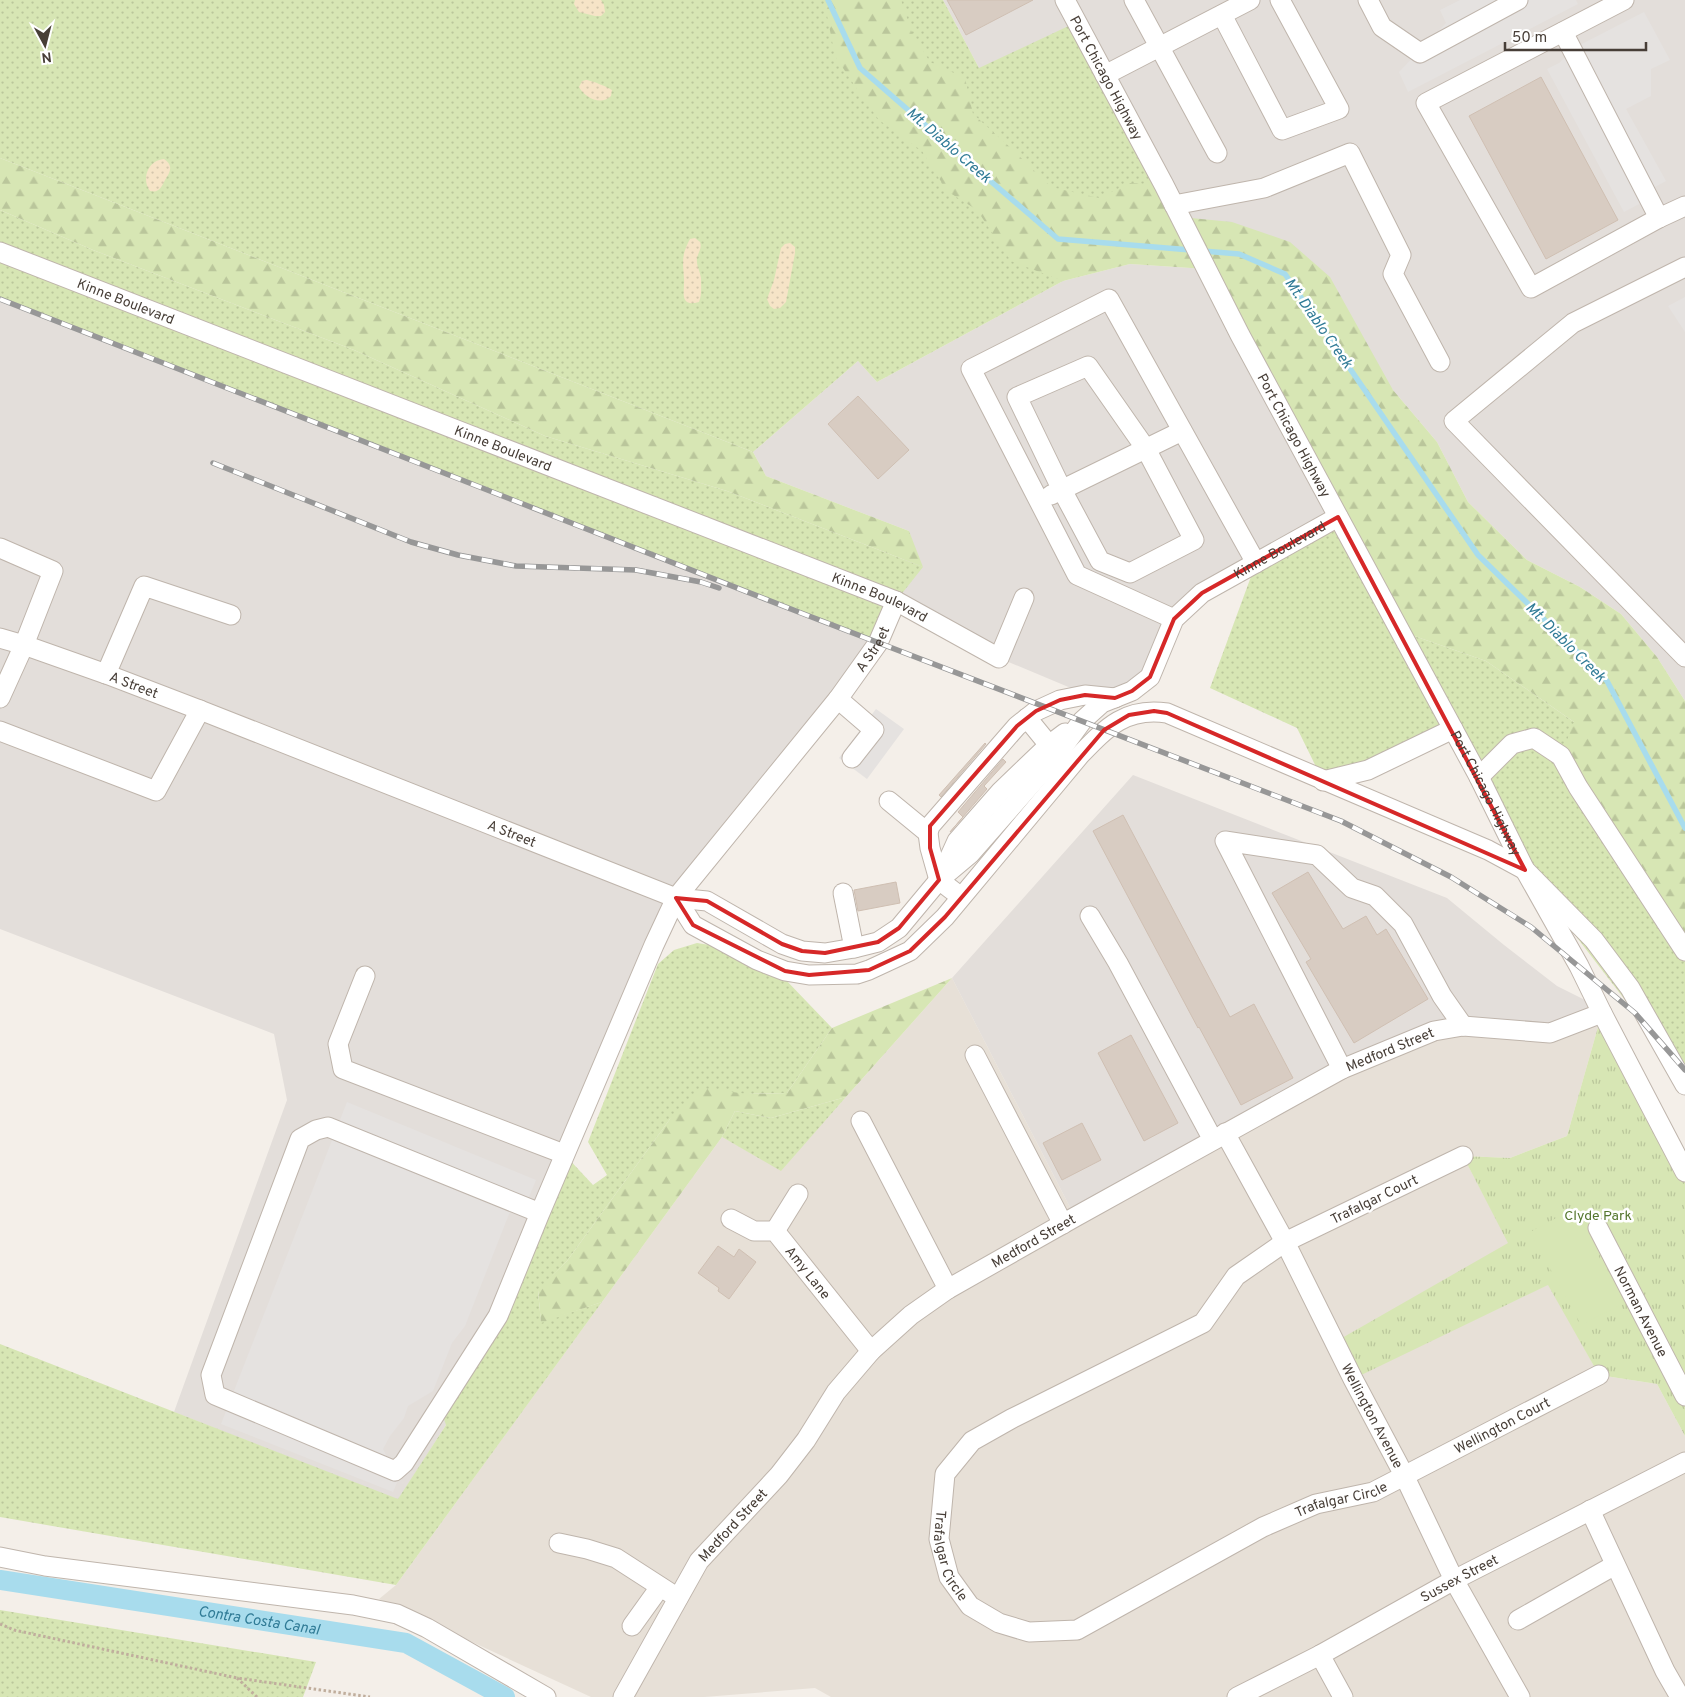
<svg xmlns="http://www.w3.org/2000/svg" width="1685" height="1697" font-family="Overpass,sans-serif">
  <defs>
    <pattern id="grass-dots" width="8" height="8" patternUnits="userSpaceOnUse" patternTransform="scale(1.25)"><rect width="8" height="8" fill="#d7e6b4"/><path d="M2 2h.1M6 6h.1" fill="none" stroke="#bac69b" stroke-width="1.8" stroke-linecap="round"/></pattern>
    <pattern id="forest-firs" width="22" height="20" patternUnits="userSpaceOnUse" patternTransform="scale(1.25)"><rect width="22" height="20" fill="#d7e6b4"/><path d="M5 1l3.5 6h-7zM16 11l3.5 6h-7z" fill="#bac69b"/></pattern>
    <pattern id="sand-dots" width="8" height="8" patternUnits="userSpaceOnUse" patternTransform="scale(1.25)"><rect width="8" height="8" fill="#f6e4c7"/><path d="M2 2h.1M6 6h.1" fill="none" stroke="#d4c5ac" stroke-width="1.8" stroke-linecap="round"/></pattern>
    <pattern id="park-tufts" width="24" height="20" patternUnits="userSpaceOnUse" patternTransform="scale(1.25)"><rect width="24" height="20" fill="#d7e6b4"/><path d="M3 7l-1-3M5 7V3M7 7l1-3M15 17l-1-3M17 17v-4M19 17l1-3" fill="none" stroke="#bac69b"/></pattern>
  </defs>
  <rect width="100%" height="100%" fill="#f4efe9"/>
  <path fill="#e7e0d7" d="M952,978l123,239 358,-186 169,-18 -35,123 -57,22 -47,-2 46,87 -156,135 196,-94 50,91 58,9 28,52v261h-854l-16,-9 -111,9h-113l-212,-98 17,-14 326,-448 59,33z"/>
  <path fill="#e3deda" d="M943,0h742v701l-28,-44 -36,-43 -41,-27 -53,-27 -59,-58 -31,-60 -44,-52 -212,-173 -202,-149z
    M1130,264l76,5 132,248 -164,102 -24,58 -53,22 -98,-41 -103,-57 13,-70 -143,-55 -13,-24 105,-91 19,21 186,-101z
    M0,299l878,344 -202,255 -230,527 -48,75 -224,-88 113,-312 -13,-66 -274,-105z
    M1133,775l314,123 57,47 53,41 42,21 -49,26 -117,-2 -358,186 -123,-239z"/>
  <path fill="url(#grass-dots)" d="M0,0h943l36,68 98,-46 104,195 -304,165 -19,-21 -105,91 -753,-294z
    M0,210l93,40 261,100 191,86 182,55 196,76 -27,34 -18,42 -82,-32 -796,-312z
    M1338,517l62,114 86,30 88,61 111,229v119l-50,-57 -110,-143 -72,-141 -130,52 -26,-53 -87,-40 46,-125z
    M697,943l19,3 68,32 48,50 -45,65 -39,1 -78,25 -103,142 -29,30 3,31 61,-20 -206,283 -396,-68v-173l398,155 48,-74 -6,-18 58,-91 66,-162 29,31 14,-10 -19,-33 70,-178 16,-14z
    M846,1097l-65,74 -59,-34 13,-26 36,7z
    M0,1610l316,52 -13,35h-303z"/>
  <path fill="url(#forest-firs)" d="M824,0h77l11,33 18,29 35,16 8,36 40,36 38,37 48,11 31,-15 34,2 17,32 51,5 58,20 40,35 63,113 44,52 31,60 59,58 53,27 41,27 36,43 28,44v250l-124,-195 13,-34 -88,-61 -86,-30 -194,-362 -76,-5 -67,17 -52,-20 -34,-51 -30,-19 -25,-40 -43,-31 -18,-25 -26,-39z
    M0,158l753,294 13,24 143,55 14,36 -196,-76 -182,-55 -191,-86 -261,-100 -93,-40z
    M952,978l-106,119 -75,21 -36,-7 -13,26 -120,165 -61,21 -3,-33 29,-29 103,-142 30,-31 48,6 39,-1 45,-65z"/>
  <path fill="url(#sand-dots)" d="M575,0h26l3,5 1,7 -4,4h-6l-16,-4 -5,-8z
    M586,80c4,0 22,7 26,10l-1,6c-10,10 -26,2 -32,-9l3,-6z
    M164,159c10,7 6,13 1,21 -4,8 -6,13 -15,11 -9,-12 -2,-31 14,-32z
    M695,238l5,4c2,6 -1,9 -3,16 -1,7 3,13 4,20 0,8 1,17 -2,24 -21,6 -14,-12 -15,-23 -1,-18 -3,-23 6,-40z
    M790,243l5,4v6l-9,49 -6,6 -6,1 -4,-3 -3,-7 7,-19 7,-32 4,-4z"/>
  <path fill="url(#park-tufts)" d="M1602,1013l83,159v264l-28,-52 -58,-9 -51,-90 -195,94 -18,-37 173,-99 -45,-87 47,2 57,-22z"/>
  <path fill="#d7e6b4" d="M1573,1209l51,94 -43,22 -51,-93z"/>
  <path fill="#e5e2e0" d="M1460,0h116l2,4 -170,88 -9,-20 47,-49 -6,-13z
    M1644,12l26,48 -19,9v27l-25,13 40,72 -13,7 -12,15 -17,9 -77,-143 12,-6 17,-16z
    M1685,297v35l-17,-26z
    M876,709l28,20 -37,50 -28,-21z
    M347,1102l189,78 -7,17 -18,12 -46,117 -13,17 -19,48 -25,15 -4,12 -14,18 -7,13 15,31 -5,12 -172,-68z"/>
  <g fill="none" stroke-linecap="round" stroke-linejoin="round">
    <path stroke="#a8dced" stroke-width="5.5" d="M828,0l32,68 78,68 120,103 181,15 46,20 193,281 129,126 78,147"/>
    <path stroke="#a8dced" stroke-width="20" id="s1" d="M0,1580l406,63 99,54"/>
  </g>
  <path fill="#d8ccc2" stroke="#cfbfb2" d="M947,0h86l-67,35z
    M1541,77l77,143 -72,39 -77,-143z
    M858,396l51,54 -31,29 -50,-55z
    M985,743l1,1 -45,53 -2,-2z
    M1003,759l3,3 -22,24 3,3 -37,43 13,-15 -5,-5z
    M1123,815l107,202 24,-13 39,74 -52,27 -42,-78 -1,1 -105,-197z
    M1308,872l35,57 23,-13 11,19 9,-6 42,70 -74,44 -48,-81 5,-3 -39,-66z
    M896,882l4,21 -42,8 -4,-21z
    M1131,1035l47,88 -34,18 -46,-88z
    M1082,1123l19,37 -39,20 -19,-37z
    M718,1246l16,11 5,-8 17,13 -27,37 -11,-8 1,-3 -21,-15z"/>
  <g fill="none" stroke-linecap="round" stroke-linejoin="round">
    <defs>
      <g id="minor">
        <path id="s2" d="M1065,0l99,185 76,150 239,442 46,93 54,96 23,47 83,159"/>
        <path d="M1134,0l83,153"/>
        <path d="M1368,0l14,27 38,26 98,-53"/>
        <path d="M1624,0l-198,103 105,185 128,-70 26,-12"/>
        <path d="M1222,15l60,115 57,-21 -59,-109"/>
        <path d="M1563,32l96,186"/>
        <path d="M1105,75l145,-75"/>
        <path d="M1174,205l90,-17 86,-35 51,102 -8,19 47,88"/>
        <path id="s3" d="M0,252l896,349 103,57 25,-60"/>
        <path d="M1685,267l-112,56 -119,98 231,236"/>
        <path d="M1088,366l58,83 48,91 -64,33 -30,-12 -38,-71 -45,-93z"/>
        <path d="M1051,495l131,-64"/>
        <path d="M0,548l53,23 -29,74 -24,53"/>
        <path d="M1174,619l-97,-44 -106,-206 138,-70 147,264"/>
        <path id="s4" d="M0,638l24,7 82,29 94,36 476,188 162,-199 40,-56 18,-42"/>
        <path d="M106,674l38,-88 87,29"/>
        <path d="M838,699l36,31 -22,28"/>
        <path d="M1027,718l22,27"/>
        <path d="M0,731l156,60 44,-81"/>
        <path d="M1479,777l33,-33 22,-6 27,18 17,31 107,164"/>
        <path d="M1323,781l45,-11 85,-41"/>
        <path d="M889,801l39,32"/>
        <path d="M942,874l15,-33 44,-50 48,-46 16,-12"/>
        <path d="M843,893l11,55"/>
        <path d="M961,897l-22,-17 -9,-32 -2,-15 2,-7 87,-100 19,-15 24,-11 25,-5 30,3"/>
        <path d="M676,898l17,27 64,35 28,11 24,4 48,-1 12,-4 41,-19 35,-34 135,-162c27,-28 46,-48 87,-42l321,137 37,20 69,70 36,48 55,97"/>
        <path id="s5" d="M676,898l31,3 75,43 20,7 23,2 29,-5 24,-6 21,-14 40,-48 31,-26 87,-99 25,-34 20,-18 30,-12 18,-14 24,-58 28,-26 136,-76"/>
        <path d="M1090,916l28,47 95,177"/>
        <path d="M365,976l-27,68 5,25 221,85"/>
        <path d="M975,1055l88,169"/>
        <path d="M1342,1069l-117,-228 92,14 35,33 23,8 28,28 39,72 21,30"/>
        <path d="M861,1121l87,168"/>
        <path id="s6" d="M1225,1133l60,109 68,137 51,96 50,105 66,117"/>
        <path id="s7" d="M1463,1156l-178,86 -49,34 -33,47 -192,96 -39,22 -27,33 -6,65 10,38 21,29 29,17 30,9 48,-2 186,-103 53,-23 57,-12 226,-117"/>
        <path d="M540,1213l-42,103 -94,147 -9,8 -180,-76 -4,-20 89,-236 16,-9 12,-3 212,86 114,-268 22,-47"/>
        <path id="s8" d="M731,1219l23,12h21l96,120"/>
        <path id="s9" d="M1598,1228l87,168"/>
        <path d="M775,1231l23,-37"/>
        <path d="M1590,1510l75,161 15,26"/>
        <path d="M559,1543l28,6 29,9 62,40"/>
        <path d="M0,1557l45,9 308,39 44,9 30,14 119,69"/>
        <path d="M1518,1620l97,-55"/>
        <path d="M632,1626l28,-39"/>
        <path d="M1320,1655l23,42"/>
        <path id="s10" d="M623,1697l76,-136 80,-86 27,-35 30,-48 35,-41 40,-36 37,-26 127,-72 267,-148 92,-38 29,-5 87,7 52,-20"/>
        <path id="s11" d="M1237,1697l83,-42 134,-75 231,-118"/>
      </g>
    </defs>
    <use href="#minor" stroke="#bfb5ac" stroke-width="21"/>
    <path stroke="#c0ae9d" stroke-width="3" stroke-dasharray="2.5 2.5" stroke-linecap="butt" d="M0,1624l14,6 223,48
      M257,1697l-20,-19 133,19"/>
    <use href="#minor" stroke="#fff" stroke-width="19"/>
    <defs>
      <path id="rail" d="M0,299l796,312 545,210 110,56 80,50 104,86 50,57
        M213,463l198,79 47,13 58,11 120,4 65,12 18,6"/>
    </defs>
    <use href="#rail" stroke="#979797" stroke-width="5.5"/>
    <use href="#rail" stroke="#fff" stroke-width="4" stroke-dasharray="11" stroke-linecap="butt"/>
  </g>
  <path fill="none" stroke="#d62828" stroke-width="4" stroke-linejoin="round" d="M1338,517l187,353 -358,-157 -13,-2 -25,4 -25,15 -159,187 -35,34 -41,19 -60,5 -24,-4 -92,-46 -17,-27 31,3 75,43 20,7 23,2 53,-11 21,-14 40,-48 -9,-32v-22l87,-100 19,-15 24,-11 25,-5 30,3 17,-7 18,-14 24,-58 28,-26z"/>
  <g text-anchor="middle" stroke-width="5" stroke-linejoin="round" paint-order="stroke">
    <g font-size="14" fill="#473e37" stroke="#fff">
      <text dy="5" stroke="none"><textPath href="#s2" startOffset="88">Port Chicago Highway</textPath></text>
      <text dy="5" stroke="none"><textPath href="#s3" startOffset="135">Kinne Boulevard</textPath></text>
      <text dy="5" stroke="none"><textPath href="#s2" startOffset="492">Port Chicago Highway</textPath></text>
      <text dy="5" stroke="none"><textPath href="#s3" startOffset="540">Kinne Boulevard</textPath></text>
      <text dy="5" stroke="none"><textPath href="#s5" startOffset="790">Kinne Boulevard</textPath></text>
      <text dy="5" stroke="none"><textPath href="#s3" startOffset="945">Kinne Boulevard</textPath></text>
      <text dy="5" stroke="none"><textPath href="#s4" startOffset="1042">A Street</textPath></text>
      <text dy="5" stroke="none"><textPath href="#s4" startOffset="142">A Street</textPath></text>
      <text dy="5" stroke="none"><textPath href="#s2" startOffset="898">Port Chicago Highway</textPath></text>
      <text dy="5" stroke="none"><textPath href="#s4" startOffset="548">A Street</textPath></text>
      <text dy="5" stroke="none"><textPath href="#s10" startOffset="1030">Medford Street</textPath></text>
      <text transform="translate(1374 1199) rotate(-26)" y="5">Trafalgar Court</text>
      <text dy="5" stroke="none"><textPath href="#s10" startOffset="625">Medford Street</textPath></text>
      <text dy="5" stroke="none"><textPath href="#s8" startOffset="100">Amy Lane</textPath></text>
      <text dy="5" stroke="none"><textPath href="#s9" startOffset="94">Norman Avenue</textPath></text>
      <text dy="5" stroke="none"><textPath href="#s6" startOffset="319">Wellington Avenue</textPath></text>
      <text dy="5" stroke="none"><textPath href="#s7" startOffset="1344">Wellington Court</textPath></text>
      <text dy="5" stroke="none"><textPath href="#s7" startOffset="1166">Trafalgar Circle</textPath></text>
      <text dy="5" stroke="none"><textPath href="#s10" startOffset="205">Medford Street</textPath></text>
      <text dy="5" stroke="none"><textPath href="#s7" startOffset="701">Trafalgar Circle</textPath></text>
      <text dy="5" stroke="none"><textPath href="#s11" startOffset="252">Sussex Street</textPath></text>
    </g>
    <g font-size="14" fill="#54762d" stroke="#fff">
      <text x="1598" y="1220">Clyde Park</text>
    </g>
    <g font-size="15" font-style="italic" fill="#307b96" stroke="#fff">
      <text transform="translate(949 145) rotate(41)" y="5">Mt. Diablo Creek</text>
      <text transform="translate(1319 323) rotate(55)" y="5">Mt. Diablo Creek</text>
      <text transform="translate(1566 642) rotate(45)" y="5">Mt. Diablo Creek</text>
      <text dy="5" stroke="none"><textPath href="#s1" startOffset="262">Contra Costa Canal</textPath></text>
    </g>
  </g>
  <g transform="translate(45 45) rotate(173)" stroke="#ffffff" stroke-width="4" paint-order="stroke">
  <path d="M0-4L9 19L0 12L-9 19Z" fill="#473e37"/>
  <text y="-8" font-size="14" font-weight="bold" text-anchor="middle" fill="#473e37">N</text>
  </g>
  <path d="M1505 42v8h141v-8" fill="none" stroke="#473e37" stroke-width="2.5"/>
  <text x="1512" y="42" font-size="15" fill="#473e37" stroke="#ffffff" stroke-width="4" paint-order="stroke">50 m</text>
</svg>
